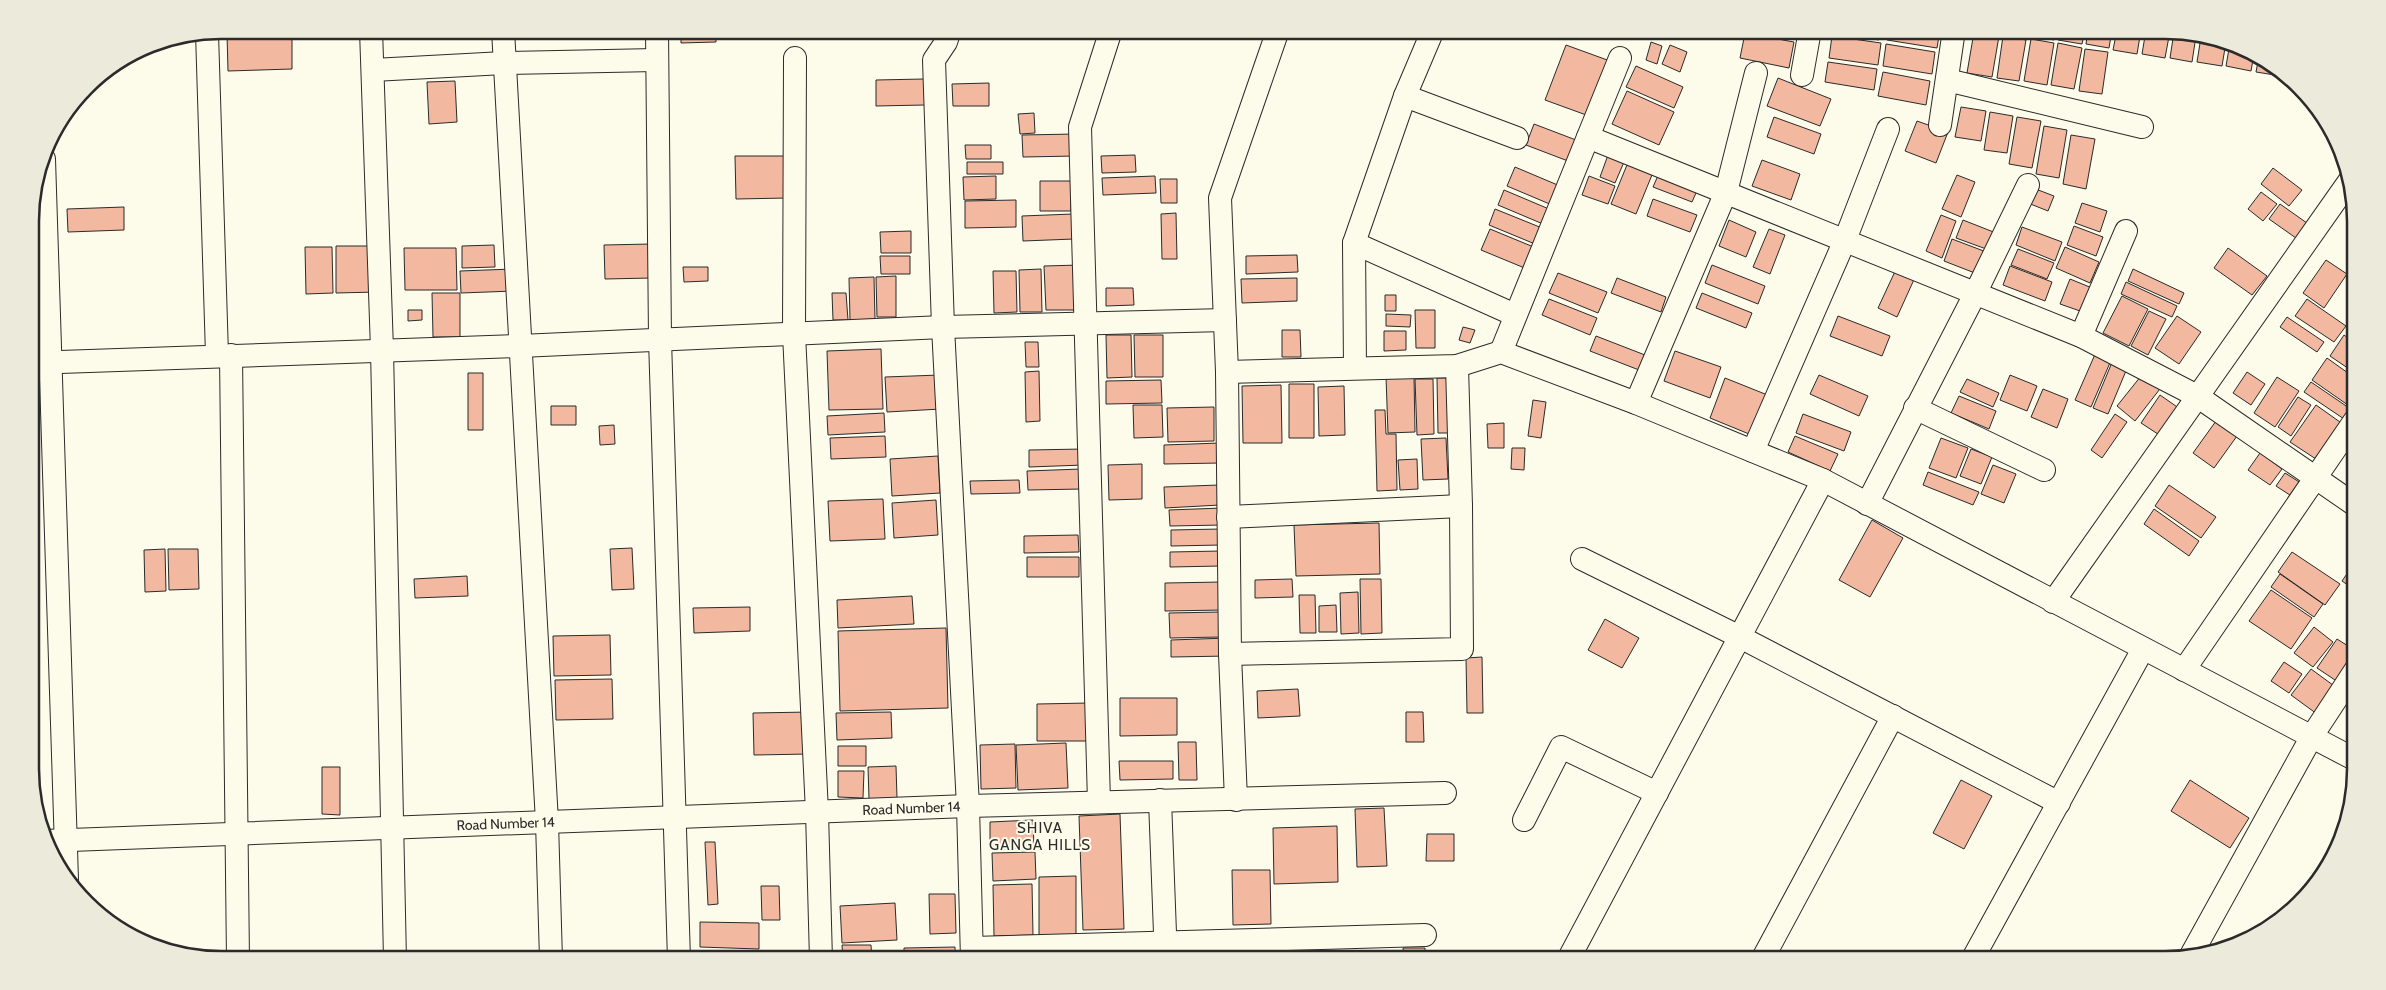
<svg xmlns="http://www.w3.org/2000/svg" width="2386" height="990" font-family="Cabin,sans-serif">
  <rect width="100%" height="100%" fill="#fdfbea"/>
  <path fill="#f2b8a0" stroke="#2b2b2b" d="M681,30h35v12l-35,1z
    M1750,30h45l-1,8z
    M1833,30h51l-1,6 -4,4 -47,-7z
    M1889,30h51l-3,18 -50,-8z
    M2004,30h24l-1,6 -24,-3z
    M2032,30h24l-2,10 -23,-4z
    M2060,30h25l-3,14 -24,-4z
    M2088,30h24l-3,18 -23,-4z
    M2117,30h24l-4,24 -24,-4z
    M2146,30l24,1 -5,27 -23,-4z
    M292,32v37l-64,2 -1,-37z
    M1974,32l25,4 -7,41 -25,-4z
    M2174,32l22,4 -4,26 -22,-4z
    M1745,33l49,9 -5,26 -49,-10z
    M1832,36l49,7 -3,22 -49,-7z
    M2003,36l23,4 -7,41 -22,-3z
    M2201,37l25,5 -4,24 -25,-4z
    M2031,39l23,4 -7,42 -23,-4z
    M1651,42l11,4 -5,18 -11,-4z
    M2058,43l24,5 -8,41 -23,-4z
    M2230,43l8,1 16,10 -3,17 -25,-5z
    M1886,44l49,8 -3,22 -49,-8z
    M1566,45l44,16 -21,55 -44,-16z
    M1670,45l17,7 -7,20 -18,-8z
    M2085,49l23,3 -6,42 -23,-3z
    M2259,56l22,13v7l-25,-4z
    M1828,62l49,7 -3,21 -49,-8z
    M1636,66l47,21 -9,21 -48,-21z
    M1883,72l47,9 -4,24 -48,-9z
    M1778,78l53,21 -11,27 -53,-20z
    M924,79l1,26 -49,1v-26z
    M455,81l2,41 -28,2 -2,-42z
    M989,83v23h-36l-1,-22z
    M1627,91l47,21 -15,33 -47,-21z
    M1961,107l25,4 -5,30 -26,-4z
    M1990,112l23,4 -6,37 -23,-3z
    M1034,113l1,20 -15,1 -2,-20z
    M1774,117l47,17 -7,20 -47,-17z
    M2017,117l24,4 -9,47 -23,-4z
    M1917,121l31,11 -12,31 -31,-12z
    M1534,124l42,16 -8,21 -42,-16z
    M2044,126l23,4 -8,48 -23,-4z
    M1075,134l1,22 -53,1 -1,-22z
    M2071,135l24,4 -9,50 -23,-5z
    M965,145h26v14h-25z
    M1135,155l1,17 -34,1 -1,-17z
    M1608,155l16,7 -9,21 -15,-6z
    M735,156h53v42l-52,1z
    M1629,160l25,10 -18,44 -25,-10z
    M1762,160l38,14 -9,26 -39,-14z
    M967,162h36v12h-36z
    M1515,167l45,19 -8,19 -45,-19z
    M2273,168l29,22 -13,16 -28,-22z
    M1660,171l39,15 -7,16 -39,-15z
    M1957,175l18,7 -14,35 -19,-8z
    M996,176v23l-32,1 -1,-23z
    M1155,176l1,17 -53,2 -1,-17z
    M1589,176l26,10 -7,18 -26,-9z
    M1160,179h17v24h-16z
    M1040,181h31v30h-31z
    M2033,188l21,8 -6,15 -20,-8z
    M1504,190l45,19 -6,15 -45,-19z
    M2261,192l16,12 -14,17 -15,-12z
    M1653,199l44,16 -7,17 -43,-16z
    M1016,200v27l-51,1v-27z
    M2082,203l25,8 -7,21 -25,-9z
    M2280,204l34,24 -11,15 -34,-24z
    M124,207v23l-56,2 -1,-23z
    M1495,209l47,19 -7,16 -46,-19z
    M1176,213l1,46h-15l-1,-45z
    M1073,214l1,25 -51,2 -1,-25z
    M1941,215l15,6 -14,37 -16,-7z
    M1729,220l27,12 -10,25 -27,-11z
    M1963,220l33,13 -7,17 -33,-12z
    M2074,226l29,11 -7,19 -29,-11z
    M2022,227l40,15 -7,19 -39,-16z
    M1490,229l46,19 -9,21 -46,-19z
    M1769,229l16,6 -15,39 -17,-7z
    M911,231v22h-30l-1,-21z
    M1952,239l37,14 -9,22 -36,-14z
    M651,244l1,34 -47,1 -1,-34z
    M494,245l1,22 -33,1v-22z
    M336,246h41v46l-41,1z
    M305,247h27l1,46 -27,1z
    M2065,247l34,15 -9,21 -34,-15z
    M404,248h52l1,42h-52z
    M2228,248l39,28 -15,19 -38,-27z
    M2018,249l36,14 -7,16 -36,-14z
    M1297,255l1,17 -52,2v-18z
    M880,256h30v18h-29z
    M2326,260l21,14 -23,34 -21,-15z
    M1080,265l1,45h-35l-2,-44z
    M1712,265l53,21 -7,18 -53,-21z
    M1898,265l19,8 -20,44 -19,-9z
    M2010,266l42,16 -7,19 -42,-16z
    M683,267h25v14l-24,1z
    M513,269l1,22 -53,2 -1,-22z
    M1041,269l1,43h-22l-1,-42z
    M2133,269l51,24 -5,11 -51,-23z
    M993,271h23l1,41 -23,1z
    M1558,273l49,19 -9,21 -49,-20z
    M896,276v41h-19l-1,-40z
    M874,277l1,42 -25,1 -1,-42z
    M1297,278v23l-55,2 -1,-24z
    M1617,278l49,19 -5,15 -50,-19z
    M2070,279l22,9 -9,24 -23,-8z
    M2126,282l51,24 -5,11 -51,-23z
    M1106,288h27l1,17 -28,1z
    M432,293h28v44h-27z
    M832,293h14l2,27h-15z
    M1702,293l50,20 -6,15 -50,-20z
    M31,295h2l1,48 -3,1z
    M1385,295h11v16h-11z
    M2122,296l26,13 -19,37 -26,-13z
    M1549,299l48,19 -7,17 -48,-20z
    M2307,299l39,27 -12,16 -39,-26z
    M408,310h14v10l-14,1z
    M1415,310h20v38h-19z
    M2149,311l17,8 -18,36 -17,-9z
    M1386,314l25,1 -1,12 -24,-1z
    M1838,316l52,20 -8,20 -52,-20z
    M2177,316l24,16 -22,32 -24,-16z
    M2287,317l37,25 -7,10 -37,-25z
    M1463,327l12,3 -5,13 -11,-3z
    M1282,330h18l1,27h-19z
    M1384,331h22v19l-22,1z
    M1106,335h25l1,42 -25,1z
    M1134,335h29v42h-28z
    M2344,335l11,8v30l-25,-17z
    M1596,336l49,19 -6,15 -49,-19z
    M1025,342h13l1,25h-13z
    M881,349l2,60 -54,1 -2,-59z
    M1675,351l46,16 -11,31 -46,-17z
    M2096,352l16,6 -21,49 -16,-7z
    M2327,358l28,20v32l-43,-30z
    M2113,360l15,6 -20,48 -15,-6z
    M1039,371l1,50 -14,1 -1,-50z
    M2145,371l18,14 -28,36 -18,-15z
    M2247,372l18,12 -14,21 -18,-12z
    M468,373h15v57h-15z
    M940,375l1,34 -54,3 -2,-35z
    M1819,375l49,21 -9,20 -49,-22z
    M2010,375l27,11 -10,25 -27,-11z
    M1386,377h28l1,55 -27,1z
    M2277,377l22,14 -24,36 -21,-14z
    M1437,378h19l1,55h-19z
    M1725,378l45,18 -16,40 -44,-18z
    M1415,379h18l1,55 -17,1z
    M1967,379l32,14 -6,14 -33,-15z
    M1161,380l1,23 -56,1v-23z
    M2311,382l44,30 -5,11 -46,-31z
    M1289,384h25v54h-25z
    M1281,385l1,58h-39l-1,-57z
    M1344,386l1,49 -26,1 -1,-49z
    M2043,389l25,10 -11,29 -26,-11z
    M2160,395l23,16 -19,27 -23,-15z
    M1959,396l37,15 -7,18 -38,-16z
    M2298,397l13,8 -20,31 -13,-9z
    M1533,400l13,2 -5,36 -13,-2z
    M1133,405h29l1,32 -29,1z
    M2316,405l31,22 -25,36 -32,-21z
    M551,406h25v19h-25z
    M1214,407v34l-46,1 -1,-34z
    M1375,410h10l1,24h10l1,56 -20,1z
    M884,413l1,19 -57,3 -1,-19z
    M1803,414l48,18 -7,19 -48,-18z
    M2115,414l12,8 -25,36 -11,-8z
    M2216,421l21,15 -23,32 -21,-15z
    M1504,423v25h-16l-1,-24z
    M614,425l1,19 -15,1 -1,-19z
    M885,436l1,21 -55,2 -1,-21z
    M1795,436l43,18 -8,17 -42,-19z
    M1446,438l2,41 -25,1 -2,-41z
    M1941,438l27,10 -12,30 -27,-10z
    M1220,443v20l-56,1v-19z
    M1512,448h13l-1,22 -13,-1z
    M1083,449l1,16 -55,2v-17z
    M1971,449l21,8 -11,27 -21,-8z
    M2260,453l22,16 -12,16 -22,-15z
    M938,456l2,37 -48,3 -2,-37z
    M1417,459l1,30 -18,1 -2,-30z
    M1142,464v35l-33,1 -1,-35z
    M1993,465l23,9 -12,29 -23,-9z
    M1081,469l1,20 -54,1 -1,-19z
    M1928,472l51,20 -6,13 -50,-20z
    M2285,473l19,12 -8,14 -20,-13z
    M1019,480l1,13 -49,1 -1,-13z
    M1219,485l1,20 -55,3 -1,-21z
    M2169,485l47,32 -15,21 -46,-32z
    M883,499l2,40 -55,2 -2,-40z
    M936,500l2,35 -44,3 -2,-35z
    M1222,508l1,17 -53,1 -1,-16z
    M2154,509l45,32 -10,15 -45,-32z
    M1872,520l31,18 -33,59 -31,-17z
    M1379,523l1,51 -84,2 -2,-51z
    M1221,529v16l-50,1v-16z
    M1078,535l1,17 -55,1v-17z
    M632,548l2,41 -22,1 -2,-41z
    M165,549l1,42 -21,1 -1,-42z
    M168,549h30l1,40 -30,1z
    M1221,551v15l-51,1v-15z
    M2292,552l48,32 -15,21 -47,-33z
    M1027,557h52v20h-52z
    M2355,562v28l-13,-9z
    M2280,574l43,30 -9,13 -43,-30z
    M467,576l1,20 -53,2 -1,-19z
    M1292,579l1,18 -38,1v-18z
    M1360,579h21l1,54 -21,1z
    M1222,582l1,28 -58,1v-28z
    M2271,590l41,28 -21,31 -42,-28z
    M1358,592l1,41 -18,1 -1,-41z
    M1299,595h16l1,38h-16z
    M912,596l2,28 -76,4 -1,-28z
    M1336,605l1,27h-18v-26z
    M750,607v24l-56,2 -1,-25z
    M1221,612v25l-51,1 -1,-25z
    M1605,619l34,19 -17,30 -34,-18z
    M2314,627l19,15 -20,25 -19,-14z
    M946,628l2,80 -108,3 -2,-80z
    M610,635l1,40 -57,1 -1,-40z
    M1228,638l1,18 -58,1v-17z
    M2337,639l19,12v5l-18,26 -21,-14z
    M1482,657l1,56h-16l-1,-55z
    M2284,662l18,12 -13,19 -18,-12z
    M2311,669l26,19 -20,26 -26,-19z
    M612,679l1,40 -57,1 -1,-40z
    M1298,689l2,27 -42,2 -1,-27z
    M1120,698h57v37l-57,1z
    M1089,703v38h-52v-37z
    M810,712v42l-56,1 -1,-42z
    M891,712l1,26 -55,2 -1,-27z
    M1406,712h17l1,30h-18z
    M1178,742h18l1,38h-18z
    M1066,743l2,45 -50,2 -2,-45z
    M1015,744l1,44 -35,1 -1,-44z
    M838,746h28v20h-28z
    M1119,761h54v18l-53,1z
    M896,766l1,32 -28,1 -1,-32z
    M322,767h18v48l-18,-1z
    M838,771h26l-1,27 -25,-1z
    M1961,780l31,16 -28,53 -31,-16z
    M2190,780l59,38 -19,30 -59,-37z
    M1384,808l3,58 -30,1 -2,-58z
    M1120,814l4,115 -41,1 -4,-114z
    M1033,820l1,28 -44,1v-27z
    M1337,826l1,56 -64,2 -1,-56z
    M1427,834h27v27h-28z
    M705,842h10l3,62 -10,1z
    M1035,852l1,27 -43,2 -1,-28z
    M1232,870h38l1,54 -38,1z
    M1076,876v59h-37v-58z
    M1032,884l1,51 -39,1 -1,-51z
    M761,886h18l1,34h-18z
    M929,894h26l1,39 -26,1z
    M895,903l2,37 -55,3 -2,-37z
    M700,922l59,1v26l-59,-2z
    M842,945h29l1,15h-29z
    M955,947v13h-51v-12z
    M1403,948h22v12h-21z
    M1379,954v6h-18v-5z"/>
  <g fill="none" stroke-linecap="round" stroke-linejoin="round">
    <defs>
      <g id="minor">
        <path d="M371,30l11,320 13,610"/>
        <path d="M503,30l44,792 4,138"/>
        <path d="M657,30l3,309 19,621"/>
        <path d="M950,30l-4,12 -12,18 9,267 25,479 4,154"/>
        <path d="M207,33l10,322"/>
        <path d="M795,58l-1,276 23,478 4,148"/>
        <path d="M373,70l131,-7 152,-3"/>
        <path d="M1802,75l8,-45"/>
        <path d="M1947,80l195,47"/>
        <path d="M1405,96l112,42"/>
        <path d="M1940,125l14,-95"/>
        <path d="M1588,137l493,199 116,60 158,109"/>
        <path d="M44,159l23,721"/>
        <path d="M1354,243l161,72"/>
        <path d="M2081,336l45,-105"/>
        <path d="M1501,352l119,-294"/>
        <path d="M231,355l7,605"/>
        <path d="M31,363l489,-17 423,-19 282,-7"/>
        <path d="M1355,367l-1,-124 51,-147 28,-66"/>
        <path d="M1227,372l230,-6 44,-14 135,51 187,77 533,280"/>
        <path d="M1636,403l90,-211 30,-119"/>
        <path d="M1915,408l129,62"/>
        <path d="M1753,451l92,-211 43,-111"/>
        <path d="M1867,504l108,-210 53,-109"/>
        <path d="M1228,517l233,-11"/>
        <path d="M1582,559l158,78 319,166"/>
        <path d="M2053,602l297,-422"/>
        <path d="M1230,654l232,-5 -1,-143 -4,-140"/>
        <path d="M2184,670l171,-250"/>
        <path d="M1160,800l6,160"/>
        <path d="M1236,800l-6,-146 -3,-282 -7,-174 58,-168"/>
        <path d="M1099,802l-19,-675 31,-97"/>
        <path d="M1524,820l37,-73 96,46"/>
        <path id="s1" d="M44,841l924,-35 477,-13"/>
        <path d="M972,948l453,-13"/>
        <path d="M2190,957l122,-221 44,-67"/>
        <path d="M1568,960l255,-480"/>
        <path d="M1762,960l131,-244"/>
        <path d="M1972,960l171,-311"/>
      </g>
    </defs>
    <use href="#minor" stroke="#2b2b2b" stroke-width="24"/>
    <use href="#minor" stroke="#fdfbea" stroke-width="22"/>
  </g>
  <g text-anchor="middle" stroke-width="4" stroke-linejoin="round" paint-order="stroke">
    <g font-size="14" fill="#2b2b2b" stroke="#fdfbea">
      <text dy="5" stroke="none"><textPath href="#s1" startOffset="868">Road Number 14</textPath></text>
      <text dy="5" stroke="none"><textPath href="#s1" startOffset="462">Road Number 14</textPath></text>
    </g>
    <g font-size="15" letter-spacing="1" fill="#2b2b2b" stroke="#fdfbea">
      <text x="1040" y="833">SHIVA<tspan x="1040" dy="17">GANGA HILLS</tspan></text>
    </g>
  </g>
  <path d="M0 0H2386V990H0ZM221 39H2165A182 182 0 0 1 2347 221V769A182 182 0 0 1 2165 951H221A182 182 0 0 1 39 769V221A182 182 0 0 1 221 39Z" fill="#eceadb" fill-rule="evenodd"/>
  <path fill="none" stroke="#2b2b2b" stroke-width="2.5" d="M221 39H2165A182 182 0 0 1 2347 221V769A182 182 0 0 1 2165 951H221A182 182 0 0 1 39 769V221A182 182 0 0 1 221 39Z"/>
</svg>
